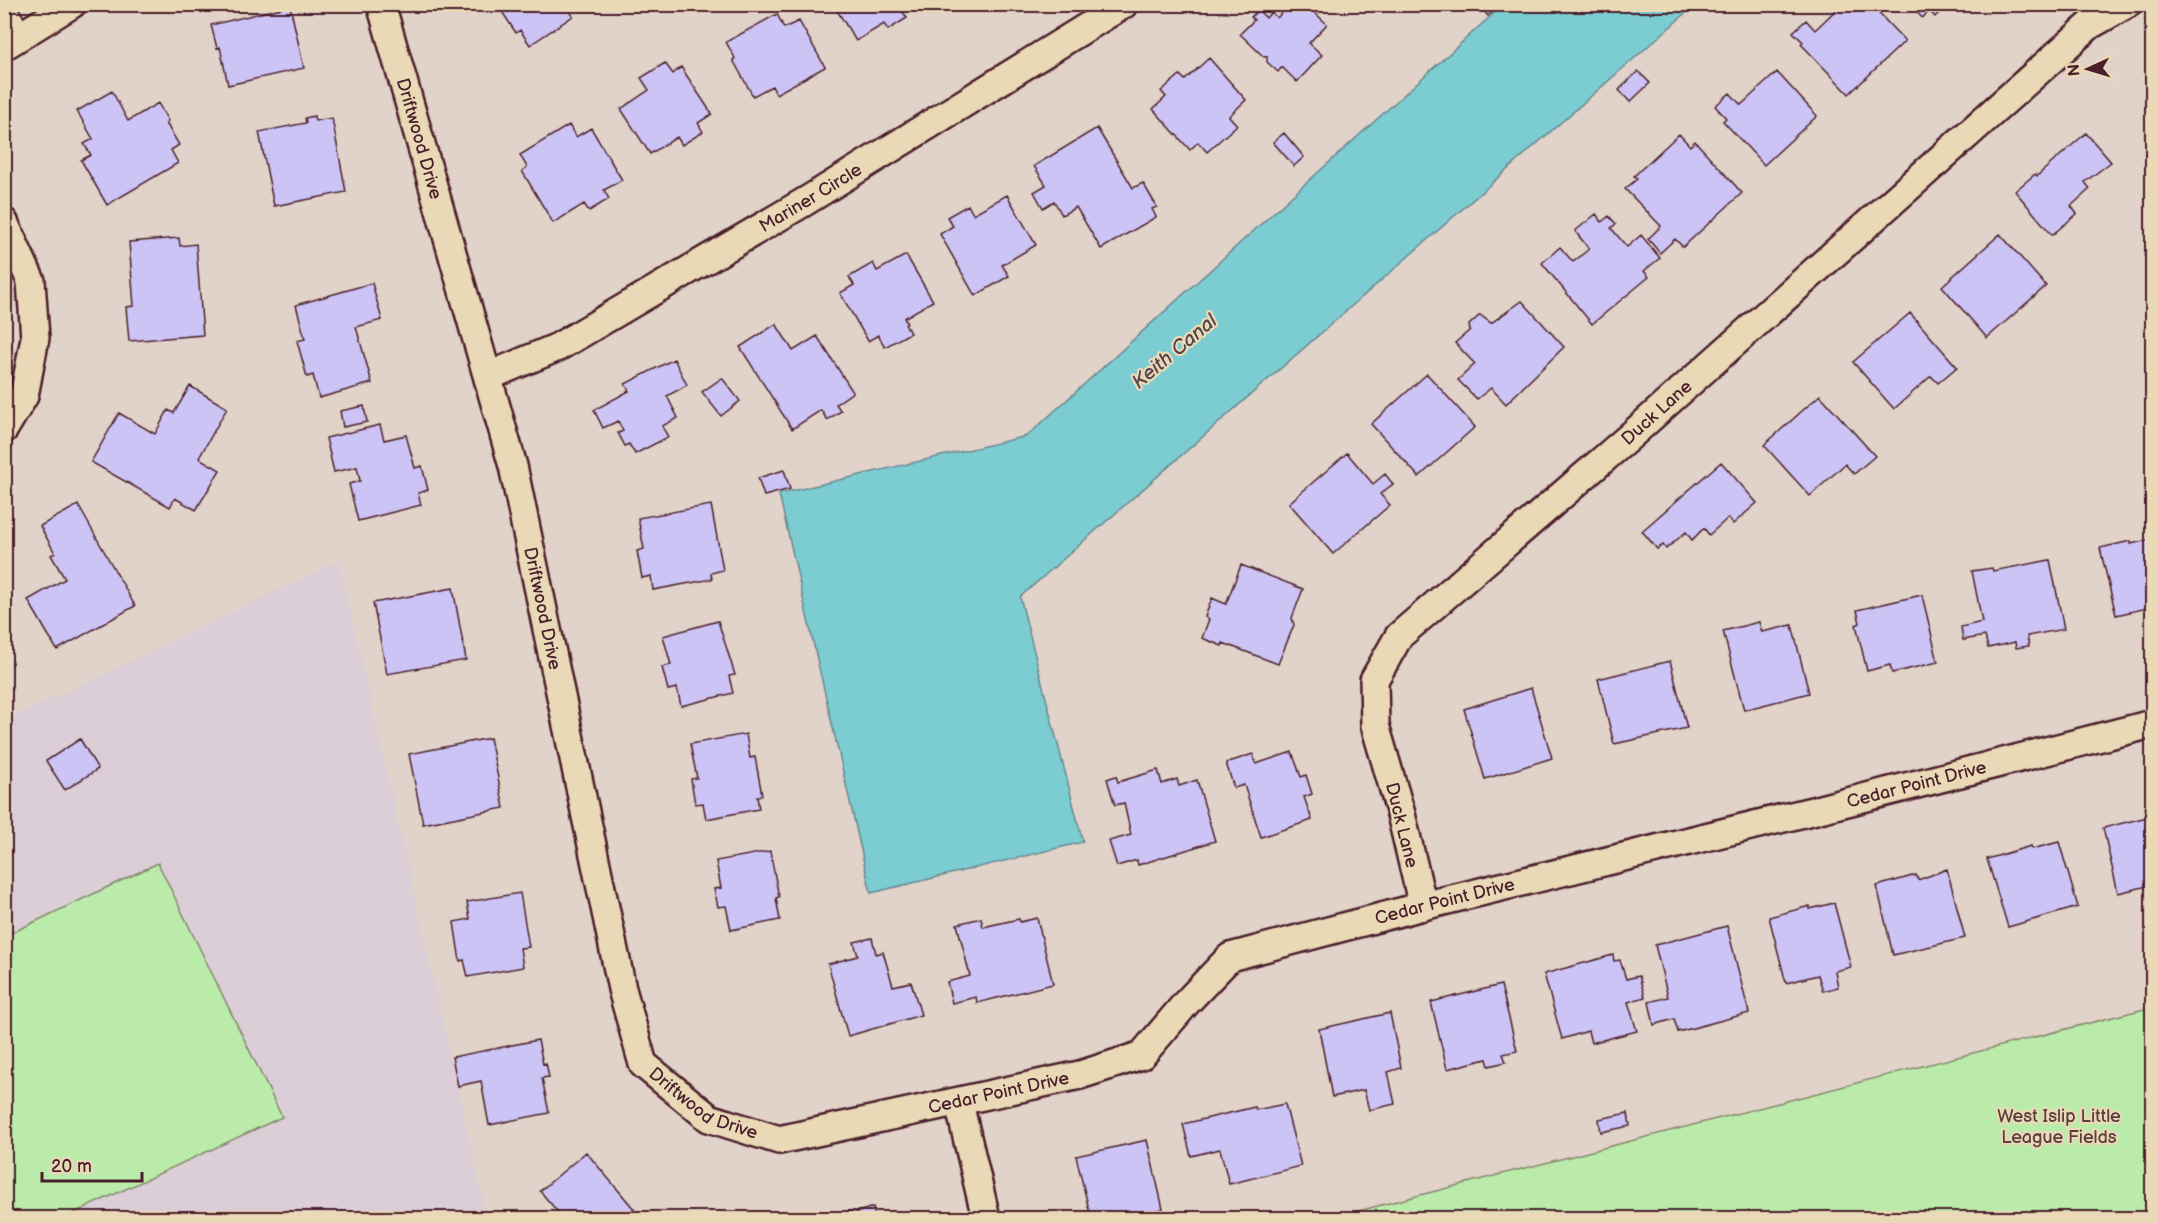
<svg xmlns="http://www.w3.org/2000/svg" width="2157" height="1223" font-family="'Balsamiq Sans',sans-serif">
  <rect width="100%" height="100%" fill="#e1d3c9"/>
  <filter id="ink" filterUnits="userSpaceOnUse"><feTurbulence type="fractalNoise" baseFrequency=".0167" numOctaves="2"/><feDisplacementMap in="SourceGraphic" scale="12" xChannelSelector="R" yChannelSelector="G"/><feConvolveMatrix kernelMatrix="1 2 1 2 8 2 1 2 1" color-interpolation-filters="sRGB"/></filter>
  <g filter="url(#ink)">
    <path fill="#dbced6" d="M339,561l148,657h-482v-497z"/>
    <path fill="#baebaa" stroke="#82856a" stroke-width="1.5" d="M158,863l124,254 -219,101h-58v-282z
      M2152,1007v211h-821z"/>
    <path fill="#7ccdd2" stroke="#68878f" stroke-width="1.5" d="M1503,5h192l-675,592 63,245 -212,51 -92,-399 248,-58z"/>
    <path fill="#cdc4f6" stroke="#4a1f2b" stroke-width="1.5" d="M497,4h68l8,12 -43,29 -10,-15 -4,3z
      M833,4h82l-12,8 4,6 -19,12 -4,-6 -28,17z
      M1290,4h15l22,20 -18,19 13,12 -25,27 -15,-15 -4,5 -11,-10v-6l-3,1 -24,-23 14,-14 -3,-3 7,-7 8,8 5,-6 6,6z
      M1478,4h23l-13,12z
      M1842,4h6l7,8 10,-8h5l35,37 -56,53 -48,-50 2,-2 -10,-10 13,-12 9,10z
      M1910,4h38l-13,13 -5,-6 -8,7z
      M290,6l14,62 -76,17 -8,-38 -3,1 -6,-23z
      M777,14l7,14 15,-7 26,46 -49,27 -4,-8 -19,10 -20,-36 2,-2 -9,-16z
      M1209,58l37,42 -17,16 8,9 -30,27 -9,-10 -8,8 -37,-41 13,-12 -5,-6 19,-16 5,5z
      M665,63l8,11 8,-7 31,47 -14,9 5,9 -21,13 -5,-8 -27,17 -29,-45 28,-19 -8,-12z
      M1638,71l12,12 -20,19 -11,-12z
      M1777,72l40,44 -53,49 -41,-44 3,-3 -11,-12 15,-13 11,12z
      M112,91l16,30 30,-18 10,18 -2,2 13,22 -8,5 7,13 -71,42 -26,-45 10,-5 -7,-11 9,-5 -16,-28z
      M314,116l1,5 17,-3 14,74 -72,14 -15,-74 47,-9 -1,-5z
      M569,125l7,12 15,-9 31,52 -18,10 5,9 -20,12 -5,-7 -31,19 -31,-52 5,-4 -7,-12z
      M1097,128l36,60 10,-5 14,24 -5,2 4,8 -55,32 -25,-42 -14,8 -8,-14 -11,7 -9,-16 12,-7 -12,-19z
      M1284,133l20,24 -10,9 -21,-24z
      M2086,133l25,29 -26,20 5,7 -19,17 6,8 -25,21 -37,-44 20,-17 2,2z
      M1679,134l11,12 5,-5 47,52 -59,54 -8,-8 -15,14 -12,-14 13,-13 -36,-37 12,-10 -3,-3z
      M1007,195l29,50 -34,20 7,11 -34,20 -35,-62 13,-8 -6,-9 21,-12 5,9z
      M1596,214l6,8 7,-6 7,8 -5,4 16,19 14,-12 19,23 -16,13 5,6 -57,47 -50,-61 18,-16 13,15 16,-13 -14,-18z
      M2000,234l46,52 -59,52 -45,-52z
      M179,238l1,8 16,-2 7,91 -74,6 -3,-34 8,-1 -5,-64z
      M906,255l27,46 -29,17 3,5 -2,1 5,9 -25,14 -7,-12 -10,6 -28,-48 14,-8 -5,-8 24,-14 4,8z
      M372,283l10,37 -26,7 16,56 -53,15 -6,-23 -6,2 -10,-36 8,-2 -9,-34z
      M1522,301l42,46 -58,57 -15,-16 -14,11 -19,-19 17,-16 -20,-21 15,-13 -1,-5 11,-10 11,8z
      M1910,313l47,54 -19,16 -7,-7 -37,33 -41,-47z
      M776,324l17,27 24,-15 36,56 -17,12 5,7 -14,9 -6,-10 -29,19 -52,-82z
      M674,359l13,26 -20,11 11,22 -16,8 6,11 -33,17 -6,-10 -4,2 -7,-13 5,-2 -5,-10 -15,7 -9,-18 35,-19 -4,-7z
      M1427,374l48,53 -56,50 -48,-53z
      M722,378l18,23 -19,15 -19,-24z
      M190,386l37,22 -28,50 21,12 -24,40 -21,-12 -5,9 -79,-45 28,-49 36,21 13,-24 6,3z
      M1820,395l55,61 -21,18 -9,-10 -35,32 -46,-51z
      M364,406l3,16 -24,5 -3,-16z
      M380,425l4,15 22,-5 9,33 7,-2 6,24 -10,3 3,12 -63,16 -9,-37 11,-3 -3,-14 -23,5 -8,-34z
      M1347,453l26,31 12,-10 8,10 -13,10 10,11 -57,49 -44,-51z
      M1721,462l36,41 -24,21 -5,-6 -19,17 -5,-7 -12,12 -6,-8 -20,17 -3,-4 -6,4 -15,-18z
      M784,470l6,19 -26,7 -6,-18z
      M78,505l57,101 -78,44 -29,-50 37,-21 -14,-24 4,-2 -15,-27z
      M711,505l12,65 -12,3 1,6 -59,11 -2,-14 -9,2 -5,-27 7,-2 -6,-31z
      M2152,539v68l-36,8 -16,-67 31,-7v3z
      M2050,560l14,69 -37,7 2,10 -13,2 -1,-6 -27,6 -3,-12 -22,4 -2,-13 21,-5 -10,-51 20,-3 1,3z
      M1241,565l62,24 -11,29 2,7 -16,39 -55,-21 -1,3 -20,-8 7,-19 -4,-2 7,-19 14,6z
      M453,588l13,72 -79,14 -14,-71z
      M1922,595l16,67 -46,11 -2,-8 -23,6 -11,-46 4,-2 -3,-13z
      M718,621l17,54 -6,1 4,17 -52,13 -4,-18 -9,2 -6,-23 9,-2 -8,-29z
      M1759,622l3,10 30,-7 17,68 -65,17 -21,-79z
      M1670,661l17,67 -73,16 -16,-65z
      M1531,688l21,70 -67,21 -21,-70z
      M746,734l4,24 5,-1 7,38 -5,1 2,13 -53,10 -3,-16 -8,1 -4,-25 6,-1 -7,-34z
      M490,738l14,70 -81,16 -14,-70z
      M80,739l18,30 -33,21 -19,-29z
      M1292,752l9,25 5,-2 6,19 -8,3 8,23 -51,17 -17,-52 -10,3 -8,-25 27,-9 3,10z
      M1158,770l4,14 15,-5 2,7 18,-6 18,61 -77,24 -1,-5 -20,6 -8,-25 22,-6 -7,-32 -9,2 -8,-26 9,-3 2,6z
      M2143,818h9v67l-34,8 -15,-65z
      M2059,842l19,65 -70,20 -21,-68 44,-13 1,3z
      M770,851l9,46 -3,1 4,22 -49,10 -5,-24 -8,1 -4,-18 7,-1 -5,-27z
      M1947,869l18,69 -72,17 -16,-69 39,-11 2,5z
      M520,893l9,54 -9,1 3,19 -55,10 -4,-17 -4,1 -6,-39 16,-3 -3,-17z
      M1834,903l17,64 -16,4 3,16 -15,4 -5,-16 -32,8 -17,-66 41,-11v3z
      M981,918l2,9 36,-8 1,3 17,-4 16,66 -76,19 -1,-6 -24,6 -5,-21 23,-6 -13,-52z
      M1727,926l22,87 -71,19 -4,-13 -20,6 -5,-23 19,-5 -13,-52z
      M872,938l4,16 7,-2 10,34 18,-4 10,33 -73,21 -20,-72 30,-8 -4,-14z
      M1613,955l1,6 6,-1 6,19 13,-3 6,21 -17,5 9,29 -46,12 -3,-12 -26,8 -18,-65z
      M1501,985l16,66 -14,3 3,8 -17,4 -2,-7 -40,10 -16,-67z
      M1390,1013l11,55 -13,4 7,32 -26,6 -5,-20 -32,7 -13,-68z
      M538,1040l5,24 3,-1 3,14 -7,1 7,35 -60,12 -8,-44 -23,5 -6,-29z
      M1285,1104l16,62 -72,18 -9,-35 -29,7 -8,-32 72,-17 1,3z
      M1628,1113l2,13 -29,6 -2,-13z
      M1147,1140l16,69 -44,9h-28l-15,-62z
      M586,1152l48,57 -12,9h-59l-23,-27z
      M873,1207l2,10h3v1h-48l11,-3v-2l10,-2 1,3z"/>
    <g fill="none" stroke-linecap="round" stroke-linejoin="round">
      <defs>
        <path id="service" d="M7,4l17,29"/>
        <g id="minor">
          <path id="s1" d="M381,4l132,462 109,523 21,75 66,54 70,22 301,-65 62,-20 45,-53 43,-45 193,-51 393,-96 336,-86"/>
          <path d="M4,46l68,-42"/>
          <path d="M4,222l27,59 4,57 -11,58 -20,33"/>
          <path id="s2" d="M489,376l69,-29 248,-146 318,-197"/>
          <path id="s3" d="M1423,906l-22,-92 -26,-89 -1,-45 25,-44 229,-198 462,-413 37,-21"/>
          <path d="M959,1103l27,115"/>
        </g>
      </defs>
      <use href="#service" stroke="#4a1f2b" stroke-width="18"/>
      <use href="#minor" stroke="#4a1f2b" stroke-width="32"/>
      <use href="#service" stroke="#ead9b6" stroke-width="14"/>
      <use href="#minor" stroke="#ead9b6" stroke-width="27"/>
    </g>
  </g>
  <g text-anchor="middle" stroke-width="4.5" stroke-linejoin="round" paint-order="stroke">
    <g font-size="18" fill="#4a1f2b" stroke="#ead9b6">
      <text dy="6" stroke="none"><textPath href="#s1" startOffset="140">Driftwood Drive</textPath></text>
      <text dy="6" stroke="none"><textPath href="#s2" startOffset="368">Mariner Circle</textPath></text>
      <text dy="6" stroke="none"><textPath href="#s3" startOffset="624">Duck Lane</textPath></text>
      <text dy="6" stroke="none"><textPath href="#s1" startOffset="626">Driftwood Drive</textPath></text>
      <text dy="6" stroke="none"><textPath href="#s1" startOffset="2464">Cedar Point Drive</textPath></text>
      <text transform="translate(1402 825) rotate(76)" y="6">Duck Lane</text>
      <text dy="6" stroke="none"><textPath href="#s1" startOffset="1978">Cedar Point Drive</textPath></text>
      <text dy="6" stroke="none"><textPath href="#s1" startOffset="1476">Cedar Point Drive</textPath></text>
      <text dy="6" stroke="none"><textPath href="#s1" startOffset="1166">Driftwood Drive</textPath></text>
    </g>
    <g font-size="18" fill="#5b3e3e" stroke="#ead9b6">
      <text x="2059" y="1122">West Islip Little<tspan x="2059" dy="21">League Fields</tspan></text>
    </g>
    <g font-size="20" font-style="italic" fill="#54424c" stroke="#ead9b6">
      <text transform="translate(1174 351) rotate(-40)" y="7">Keith Canal</text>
    </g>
  </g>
  <rect width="2157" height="1223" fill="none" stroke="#ead9b6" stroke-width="24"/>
  <rect x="12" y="12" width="2133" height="1199" fill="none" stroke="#4a1f2b" stroke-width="2" filter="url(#ink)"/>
  <g transform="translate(2088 69) rotate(266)" stroke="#ead9b6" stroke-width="4.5" paint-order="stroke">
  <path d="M0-4.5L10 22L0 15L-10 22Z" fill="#4a1f2b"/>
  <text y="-9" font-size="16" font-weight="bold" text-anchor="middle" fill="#4a1f2b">N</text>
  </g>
  <path d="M42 1172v9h100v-9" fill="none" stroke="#4a1f2b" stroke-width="3"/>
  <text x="51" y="1172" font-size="18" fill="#4a1f2b" stroke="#ead9b6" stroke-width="4.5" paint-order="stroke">20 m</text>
</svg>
